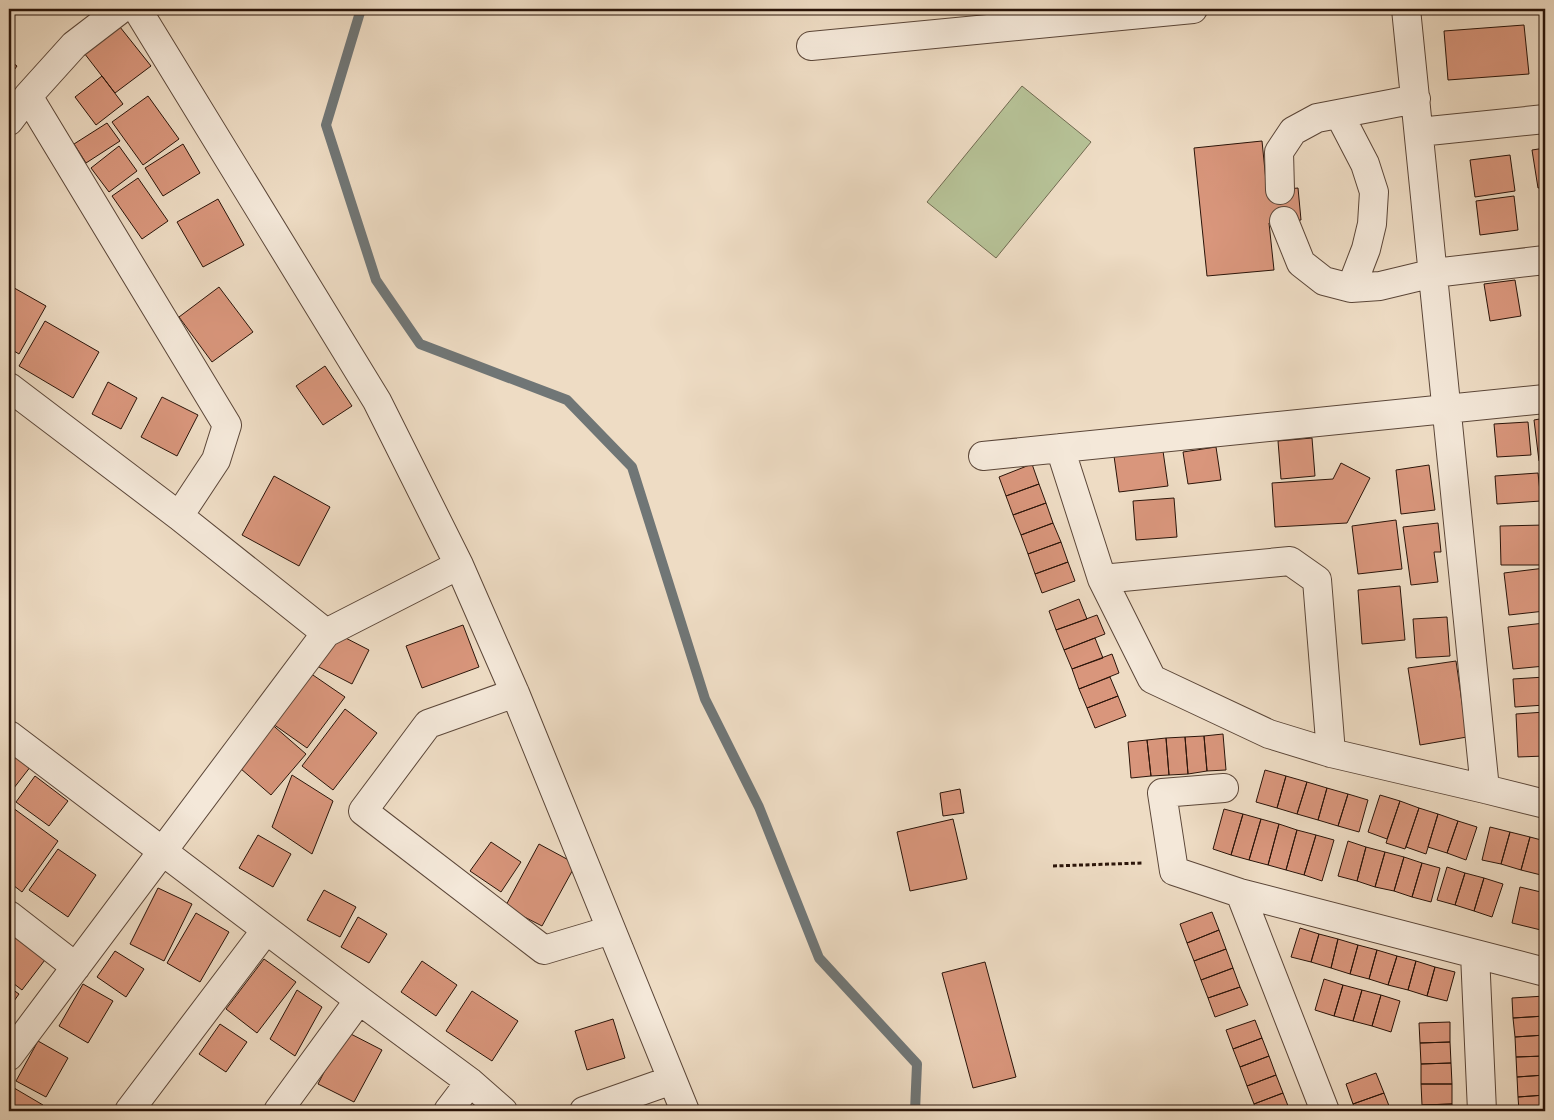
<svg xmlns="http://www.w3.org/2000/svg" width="1554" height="1120" font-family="'IM FELL DW Pica',serif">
  <rect width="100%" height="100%" fill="#eedcc4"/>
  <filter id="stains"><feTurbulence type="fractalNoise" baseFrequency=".004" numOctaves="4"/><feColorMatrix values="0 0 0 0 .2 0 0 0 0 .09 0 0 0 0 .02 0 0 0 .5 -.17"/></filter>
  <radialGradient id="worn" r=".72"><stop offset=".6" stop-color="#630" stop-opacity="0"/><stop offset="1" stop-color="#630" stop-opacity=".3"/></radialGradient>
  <path fill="#b6c196" stroke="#706a50" d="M1022,86l69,56 -95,116 -69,-56z"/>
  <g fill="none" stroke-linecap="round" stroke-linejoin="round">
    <path stroke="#707676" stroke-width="10" d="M361,9l-35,116 50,155 44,64 147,56 65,67 73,232 54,108 60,151 98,106 -2,47"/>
  </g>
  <path fill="#d9967c" stroke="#2a1409" d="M116,22l35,44 -36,27 -34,-44z
    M1524,25l5,49 -81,6 -4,-49z
    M9,60l8,6 -8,11z
    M102,76l21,28 -27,21 -21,-28z
    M148,96l31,43 -36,26 -31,-43z
    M107,123l13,18 -34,22 -12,-19z
    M1262,141l5,50 31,-3 3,32 -32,3 5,47 -67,6 -13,-128z
    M183,144l17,29 -37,23 -18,-28z
    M119,146l18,25 -28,21 -18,-24z
    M1545,148v39l-7,1 -6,-38z
    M1510,155l5,36 -40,6 -5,-37z
    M138,178l30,43 -26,18 -30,-43z
    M1514,196l4,34 -38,5 -4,-34z
    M218,199l26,46 -41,22 -26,-45z
    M1515,280l6,36 -31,5 -6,-37z
    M9,285l37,21 -27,48 -10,-6z
    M219,287l34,45 -41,30 -33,-45z
    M45,321l54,31 -26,46 -54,-32z
    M325,366l27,40 -29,19 -27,-39z
    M108,382l29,16 -16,31 -29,-15z
    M162,397l36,18 -21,41 -36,-19z
    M1545,418v42l-6,1 -5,-41z
    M1528,422l3,33 -34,2 -3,-33z
    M1312,438l3,38 -34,3 -3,-38z
    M1216,447l5,33 -33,4 -5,-32z
    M1163,451l5,35 -49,6 -5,-36z
    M1341,463l29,15 -23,45 -72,4 -3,-44 61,-4z
    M1032,464l7,20 -33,12 -7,-19z
    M1429,465l6,45 -34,4 -5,-44z
    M1538,473l3,28 -44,3 -2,-28z
    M274,476l56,31 -31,59 -57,-31z
    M1039,484l7,19 -33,12 -7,-19z
    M1174,498l3,39 -41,3 -3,-39z
    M1046,503l7,20 -32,12 -8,-20z
    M1396,520l6,49 -44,5 -6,-48z
    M1053,523l8,19 -33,12 -7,-19z
    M1438,523l3,29h-7l4,30 -27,3 -8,-58z
    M1545,525v40h-44l-1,-39z
    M1061,542l7,20 -33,12 -7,-20z
    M1068,562l7,19 -33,12 -7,-19z
    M1545,568v43l-36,4 -5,-42z
    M1400,586l5,54 -43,4 -4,-54z
    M1079,599l8,20 -31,11 -7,-19z
    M1097,615l8,19 -41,16 -8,-20z
    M1447,617l3,39 -34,2 -3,-39z
    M1545,623v43l-32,3 -5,-42z
    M463,625l16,42 -57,21 -16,-42z
    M334,632l35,18 -17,34 -35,-18z
    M1095,638l8,20 -31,11 -8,-19z
    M1112,654l7,19 -40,16 -7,-20z
    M1456,661l11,76 -47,8 -12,-77z
    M310,673l35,24 -38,51 -34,-24z
    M1110,677l8,19 -31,12 -8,-19z
    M1545,677v28l-30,2 -2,-28z
    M1118,696l8,20 -31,12 -8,-20z
    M345,709l32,24 -44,57 -31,-24z
    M1545,712v44l-27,1 -2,-43z
    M268,721l38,33 -35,41 -38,-33z
    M1223,734l3,36 -19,1 -3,-35z
    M1204,736l3,35 -19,3 -3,-37z
    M1185,737l3,37 -19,1 -3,-37z
    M1166,738l3,37 -18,1 -4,-36z
    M1147,740l4,36 -20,2 -3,-36z
    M9,750l22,16 -21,27 -1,-1z
    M1265,770l21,6 -9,32 -21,-6z
    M292,775l41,26 -21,53 -40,-27z
    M35,776l33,25 -19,25 -33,-24z
    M1286,776l21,6 -10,32 -20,-6z
    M1307,782l20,6 -9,32 -21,-6z
    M1327,788l21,6 -10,32 -20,-6z
    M960,789l4,24 -21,3 -3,-23z
    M1348,794l20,6 -9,32 -21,-6z
    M1380,795l20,6 -13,38 -19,-7z
    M1400,801l19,7 -14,41 -19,-6z
    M9,805l49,36 -36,51 -13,-10z
    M1419,808l19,6 -12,40 -20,-7z
    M1224,809l19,5 -12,41 -18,-6z
    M1243,814l18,5 -12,41 -18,-5z
    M1438,814l20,7 -11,32 -19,-6z
    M953,819l14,60 -57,12 -13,-59z
    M1261,819l18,5 -11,41 -19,-5z
    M1458,821l19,6 -11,33 -19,-7z
    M1279,824l18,6 -11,40 -18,-5z
    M1490,827l20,5 -9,32 -19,-4z
    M1297,830l19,5 -12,40 -18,-5z
    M1510,832l20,5 -9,33 -20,-6z
    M258,835l33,19 -18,33 -34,-19z
    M1316,835l18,5 -12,41 -18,-6z
    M1530,837l15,4v16l-4,18 -20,-5z
    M1348,841l18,6 -9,34 -19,-5z
    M491,842l30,20 -20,30 -31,-21z
    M539,844l37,20 -34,62 -37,-19z
    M1366,847l19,5 -10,35 -18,-6z
    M58,849l38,26 -28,42 -39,-27z
    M1385,852l19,5 -10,34 -19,-4z
    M1404,857l18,6 -10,34 -18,-6z
    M1545,857v19l-4,-1z
    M1422,863l18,5 -9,34 -19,-5z
    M1447,867l18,6 -10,32 -18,-5z
    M1465,873l19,5 -10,33 -19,-6z
    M1484,878l19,6 -11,33 -18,-6z
    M1520,887l25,6v38l-33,-8z
    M158,888l34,16 -28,57 -34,-17z
    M324,890l32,17 -16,30 -33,-17z
    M1212,912l7,18 -32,13 -7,-19z
    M196,913l33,19 -29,50 -33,-19z
    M358,917l29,17 -18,29 -28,-16z
    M9,920l42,32 -29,38 -13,-10z
    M1300,928l19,6 -8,28 -20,-5z
    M1219,930l7,19 -32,12 -7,-18z
    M1319,934l19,5 -7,29 -20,-6z
    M1338,939l20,6 -8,29 -19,-6z
    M1358,945l19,5 -8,29 -19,-5z
    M1226,949l7,19 -32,12 -7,-19z
    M1377,950l20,6 -9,29 -19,-6z
    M115,951l29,18 -18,28 -29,-20z
    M1397,956l19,5 -8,29 -20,-5z
    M264,959l32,23 -39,51 -31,-24z
    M422,961l35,24 -21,31 -35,-24z
    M1416,961l19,6 -8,29 -19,-6z
    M985,962l31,115 -43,11 -31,-115z
    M1435,967l20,5 -8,29 -20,-5z
    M1233,968l7,19 -32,11 -7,-18z
    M1324,979l19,6 -9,31 -19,-6z
    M83,984l30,17 -25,42 -29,-17z
    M1343,985l19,5 -9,31 -19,-5z
    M9,987l10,7 -10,14z
    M1240,987l8,18 -33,12 -7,-19z
    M297,990l25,17 -27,49 -25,-17z
    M1362,990l19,5 -9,31 -19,-5z
    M472,991l46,30 -26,40 -46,-30z
    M1381,995l19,6 -9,31 -19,-6z
    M1545,996v20l-32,2 -1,-20z
    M1545,1016v19l-30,2 -2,-19z
    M613,1019l12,39 -38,12 -12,-39z
    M1255,1020l7,18 -29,11 -7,-19z
    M1450,1022v20l-30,1 -1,-20z
    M220,1024l27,18 -21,30 -27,-18z
    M345,1031l37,19 -28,52 -36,-18z
    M1545,1035v21l-29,1 -1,-20z
    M1262,1038l7,18 -29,11 -7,-18z
    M38,1041l30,17 -22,39 -30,-16z
    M1450,1042l1,21 -30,1 -1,-21z
    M1269,1056l7,19 -29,11 -7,-19z
    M1545,1056v19l-28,2 -1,-20z
    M1451,1063l1,21h-31v-20z
    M1376,1073l8,20 -31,11 -7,-20z
    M1276,1075l7,18 -29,11 -7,-18z
    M1545,1075v20l-27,2 -1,-20z
    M1421,1084h31v20l-30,1z
    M9,1085l34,20 -4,6h-30z
    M1283,1093l7,18h-34l-2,-7z
    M1384,1093l7,18h-35l-3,-7z
    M1545,1095v16h-26l-1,-14z
    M1452,1104l1,7h-31v-6z"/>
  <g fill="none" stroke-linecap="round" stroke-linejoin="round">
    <defs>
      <path id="minor" d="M137,9l240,392 82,164 56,128 170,418
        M1406,9l79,780
        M811,46l382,-37
        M28,96l199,329 -11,35 -37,56
        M1339,114l26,50 9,28 -2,32 -6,25 -15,39
        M9,121l19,-25 46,-51 47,-36
        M1419,132l126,-13
        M1280,190l-1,-38 14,-21 24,-13 99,-19
        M1284,221l17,42 23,18 27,7 29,-2 54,-13 111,-13
        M9,387l170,129 147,117
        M1060,448l42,131 50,100 117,55 62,19 154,36 60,15
        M983,456l562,-57
        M1102,579l188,-18 27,19 14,173
        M515,693l-87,31 -65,87 181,139 67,-20
        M9,735l350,265 111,82 33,29
        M1224,788l-62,5 12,78 66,22 305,79
        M1240,893l85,218
        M9,915l67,52
        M1475,954l7,157
        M9,1056l317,-423 133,-68
        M129,1111l137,-181
        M278,1111l81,-111
        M448,1111l22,-29
        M584,1111l88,-31"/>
    </defs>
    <use href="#minor" stroke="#5b4638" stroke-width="30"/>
    <path stroke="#2a1409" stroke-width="3" stroke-dasharray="4 2.5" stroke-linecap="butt" d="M1053,866l89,-3"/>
    <use href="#minor" stroke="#f4e8d9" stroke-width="28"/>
  </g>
  <rect width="1554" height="1120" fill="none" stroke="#eedcc4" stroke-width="30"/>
  <rect x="10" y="10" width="1534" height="1100" fill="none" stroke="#2a1409" stroke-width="2.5"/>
  <rect x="15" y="15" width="1524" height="1090" fill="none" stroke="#2a1409"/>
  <rect width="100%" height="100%" filter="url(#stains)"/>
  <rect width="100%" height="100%" fill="url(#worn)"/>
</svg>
